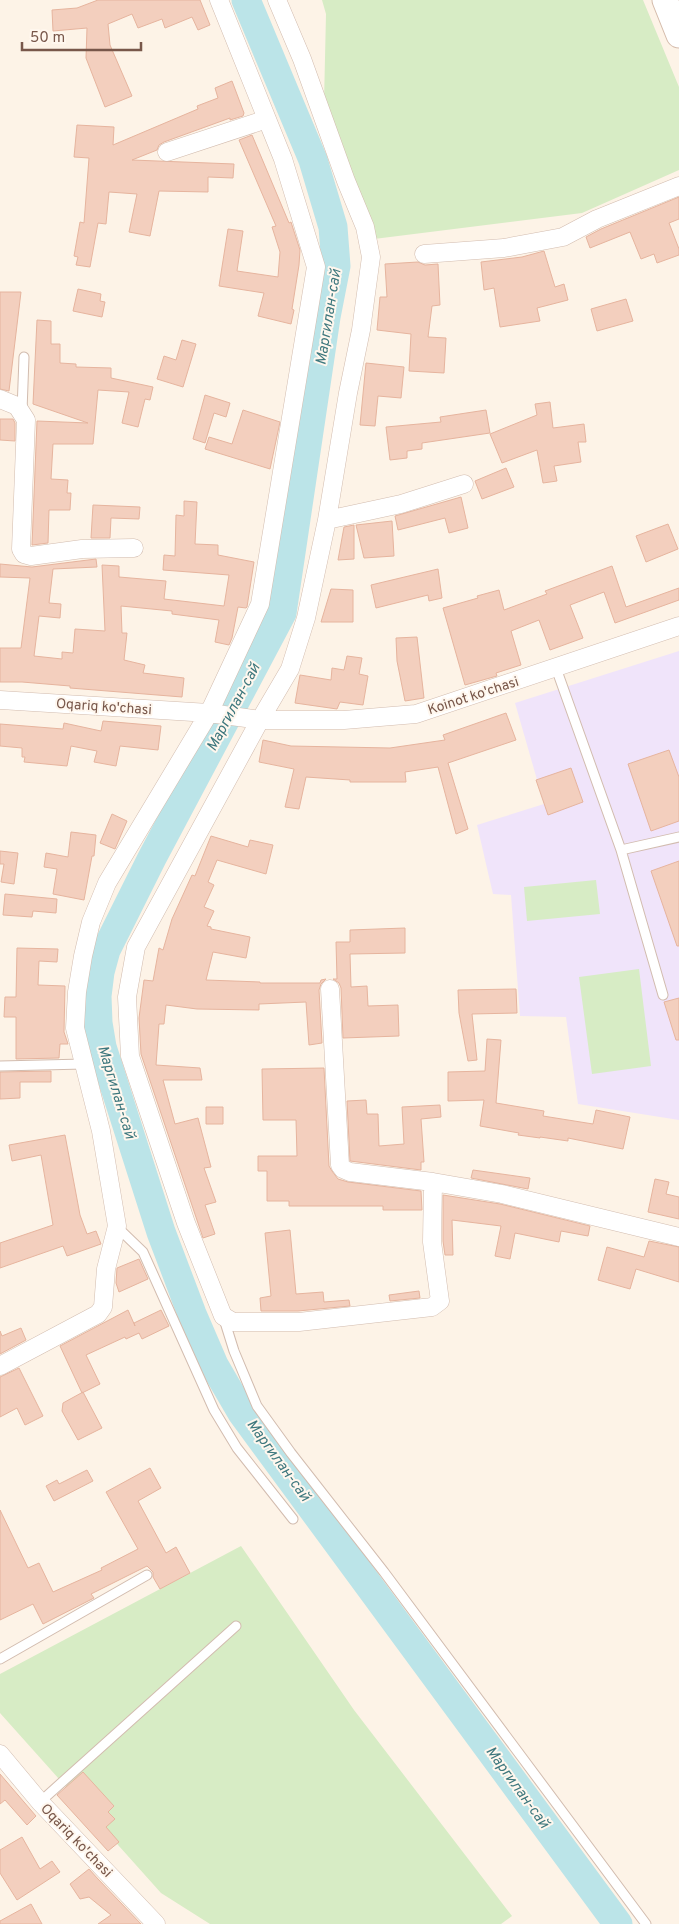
<svg xmlns="http://www.w3.org/2000/svg" width="679" height="1924" font-family="Overpass,sans-serif">
  <rect width="100%" height="100%" fill="#fdf3e7"/>
  <path fill="#f0e4fa" d="M679,651v469l-101,-16 -12,-87 -46,-1 -9,-121 -18,-1 -16,-69 67,-21 -29,-101z"/>
  <path fill="#d7ecc5" d="M322,0h321l36,87v83l-97,43 -208,26 -50,-137 2,-88z
    M596,880l4,34 -73,7 -3,-34z
    M639,969l12,97 -59,8 -13,-97z
    M241,1546l113,164 158,206 -11,8h-291l-49,-31 -161,-180v-39z"/>
  <g fill="none" stroke-linecap="round" stroke-linejoin="round">
    <path stroke="#bbe4e8" stroke-width="29" d="M246,0l67,160 20,67 3,39 -10,51 -44,296 -130,245 -46,92 -6,22 -3,24 1,27 4,24 59,185 31,82 22,51 28,48 376,511"/>
  </g>
  <path fill="#f3cfbe" stroke="#e6b49e" d="M98,0h102l10,25 -12,5 -6,-13 -27,11 -3,-9 -24,9 -6,-14 -24,10 2,21 22,51 -27,11 -19,-49 1,-30 -34,3 -1,-21 25,-2z
    M232,81l12,32 -1,3 -13,4v-2l-66,24 -5,3 -2,5 -25,10 102,4 -1,14 -25,-1v15l-49,-1 -9,45 -21,-4 8,-38 -28,-2 -3,32 -8,-1 -8,44 -14,-2 2,-8 -4,-1 6,-34 4,1 5,-65 -15,-1 3,-32 37,2 -1,18 85,-36 -1,-3 21,-8 -3,-10z
    M252,135l37,88 2,-1 9,28 -1,15 -7,44 2,1 -3,14 -33,-8 6,-23 -45,-7 9,-57 15,2 -6,40 41,6 2,-25 -8,-25 4,-1 -37,-86z
    M679,197v22l-10,4 10,26v6l-22,8 -3,-9 -13,5 -11,-27 -40,16 -4,-11 15,-8z
    M544,251l11,36 9,-3 4,16 -31,8 3,13 -40,6 -6,-39 -10,2 -3,-28 41,-5z
    M418,262l7,3 13,-1 2,41 -8,1 -4,31 18,1 -2,35 -35,-2 2,-37 -34,-4 3,-33h7l-2,-33z
    M78,289l23,5 -1,7 5,1 -3,15 -29,-6z
    M0,292h21l-12,99 -9,-2z
    M626,299l7,22 -36,10 -6,-22z
    M37,320l14,1v23h9v19l16,1v3l35,1v10l42,9 -3,13 -5,-1 -7,28 -16,-4 7,-31 -31,-2 -5,54h-40l-2,35 17,1 -1,13h4l-1,17h-21l-1,33 -16,2 5,-124 51,2 -55,-19z
    M182,340l14,4 -13,43 -26,-8 7,-23 12,4z
    M366,363l38,4 -3,31 -23,-2 -3,30 -15,-1z
    M205,395l25,8 -4,14 -12,-4 -9,30 -12,-4z
    M550,402l3,26 31,-4 2,18h-8l3,20 -27,4 3,15 -14,2 -6,-33 -35,13 -12,-29 47,-19 -2,-11z
    M243,410l37,12 -10,47 -65,-20 4,-12 23,7z
    M486,410l4,23 -68,10v6l-15,2v7l-17,2 -4,-33 55,-5 -1,-5z
    M0,419h13l2,4v18l-15,-1z
    M506,468l8,19 -32,12 -7,-18z
    M461,497l7,31 -19,5 -4,-15 -47,12 -3,-14z
    M184,501l13,1 -2,42 23,1v10l36,7 -7,45 -1,1 -8,-1 -6,31 -3,7 -14,-3 4,-22 -47,-6v-3l-51,-5 1,27h5l-3,27 21,5 -2,8 41,5 -2,19 -112,-9v-2l-48,-4h-22v-34h21l9,-70 -30,-1v-13l32,3 64,-8 1,8 -44,2 -4,34 12,1 -1,14 -21,-2 -5,40 28,3v-7l11,1 2,-24 30,2 -3,-66 17,1v11l47,4 -2,18 60,7 5,-31 -66,-5 1,-15 11,1 1,-41 8,1z
    M93,505l47,2 -1,12 -28,-1 -1,20h-19z
    M392,521l2,35 -30,2 -8,-33z
    M668,524l10,25 -32,13 -10,-26z
    M354,525v34l-16,1 6,-33z
    M612,566l14,41 53,-19v12l-64,23 -11,-31 -34,13 13,33 -33,12 -11,-30 -28,11 10,34 -25,8 1,3 -32,9 -22,-77 35,-10 -1,-2 22,-6 5,20 43,-16 -2,-3z
    M438,569l4,29 -13,3 -1,-6 -52,13 -5,-23z
    M331,589l22,1v32h-32z
    M417,637l7,61 -19,3 -8,-40 -1,-23z
    M347,656l15,2 -3,16 9,2 -5,29 -23,-3 -3,7 -42,-6 5,-28 31,5 1,-12 12,2z
    M506,713l10,27 -68,23 20,66 -12,5 -18,-67 -33,5 1,10h-56v-2l-44,-3 -7,32 -14,-2 9,-38 -35,-7 4,-22 28,6 99,2 55,-8 -2,-5z
    M103,721l58,5 -3,24 -38,-4 -4,20 -22,-4 3,-11 -26,-5 -4,20 -43,-4 1,-5h-3v-9l-22,-2v-22l63,5 1,-6 37,8z
    M669,750l10,27v44l-28,10 -23,-67z
    M571,768l12,34 -35,13 -12,-35z
    M112,814l15,7 -12,28 -15,-6z
    M71,832l25,3 -2,21h-2l-8,44 -31,-6 4,-25 -13,-2 2,-14 22,4z
    M211,836l37,11 2,-7 23,5 -7,29 -49,-14 -9,22 6,3 -10,22 10,4 -7,15 4,1v2l39,8 -4,21 -33,-6 -7,28 54,2v1h60l1,-3 5,-1 -5,5 -2,6 3,53 -13,2 -3,-43 -47,2v6l-62,-1 -31,-4 -2,19h-5l-3,41 44,3 2,12h-39l12,44 23,-6 13,49 -7,1 12,34 -11,3 10,29 -12,4 -62,-184 -2,-36 5,-38 9,1 6,-33 4,2 9,-31 20,-44 3,1z
    M0,851l18,2 -4,31 -13,-2 3,-18h-4z
    M679,861v85h-2l-26,-75z
    M5,894l52,5 -1,14 -23,-2 -1,6 -29,-2z
    M405,928v25l-55,1 1,33 16,-1 1,20 30,-1 1,31 -56,2 -2,-50 -2,-5 -6,-4h4l-1,-37h14v-12z
    M17,948l41,1 -1,13 -18,-1 -1,24 27,1 -1,46 4,12h-8l-1,14 -43,1v-42h-12l1,-20h11z
    M516,989l1,24 -45,1 5,46 -9,1 -9,-48 -1,-23z
    M679,998v42h-3l-12,-38z
    M487,1039l14,1 -5,63 48,8 -1,5 50,8 3,-14 34,7 -7,32 -55,-11v3l-28,-4v1l-22,-3 1,-2 -39,-7 4,-26 -36,1v-29l37,-1z
    M324,1068l5,98 3,5 6,8 10,3 73,9 1,19h-39v-4h-94v-5h-22v-30h-9v-15h39l-1,-36h-33l-1,-51z
    M51,1071v11h-31v16l-20,1v-27z
    M366,1100l1,14h11l1,32 25,-2 -2,-37 38,-2 1,12 -20,2 3,43h-3v8l-71,-9 -3,-60z
    M206,1107h17v17h-17z
    M65,1135l15,80 7,19 9,-3 5,13 -34,12 -4,-10 -63,22v-25l53,-18 -12,-70 -29,6 -3,-16z
    M473,1170l57,8 -2,11 -57,-11z
    M655,1179l14,3 -3,12 13,3v22l-31,-7z
    M443,1195l57,9 90,22 -2,10 -27,-5 -2,11 -44,-9 -5,26 -15,-3 6,-30 -49,-6 1,35h-8l-2,-14z
    M290,1230l6,64 27,-2 1,10 25,-2 1,6 -52,5h-37l-1,-13 11,-2 -6,-63z
    M649,1241l30,6v35l-43,-13 -6,20 -32,-9 9,-33 37,10z
    M139,1259l9,20 -29,13 -3,-9 1,-15z
    M419,1291l1,7 -30,3 -1,-6z
    M128,1310l7,16 -1,-3 27,-13 8,16 -27,13 -3,-6 -13,6 -1,-2 -39,18 14,29 -18,9 -22,-47z
    M21,1328l5,12 -26,14v-23l2,5z
    M19,1368l24,48 -18,9 -8,-17 -17,9v-40z
    M83,1392l19,36 -24,12 -16,-29 1,-8z
    M150,1468l11,20 -23,13 28,52 10,-6 14,26 -30,16 -7,-12v-5l-6,-6 -56,28 3,4 -51,26 -10,-20 -33,16v-110l28,58 11,-5 14,29 49,-22 -1,-2 37,-19 -32,-57z
    M87,1470l6,11 -39,20 -8,-15 11,-6 2,4z
    M83,1772l31,34 -6,6 7,7 -9,8 13,15 -11,9 -51,-56z
    M0,1774l36,42 -9,9 -22,-25 -5,4z
    M22,1837l18,32 12,-8 8,11 -43,28 -17,-27v-23z
    M89,1869l9,10 43,45h-43l13,-9 -22,-18 -9,2 -10,-15z
    M31,1904l11,20h-42v-3z"/>
  <g fill="none" stroke-linecap="round" stroke-linejoin="round">
    <defs>
      <path id="lane" d="M22,411l2,-54
        M556,668l65,182 42,145
        M621,850l58,-13
        M0,1066l84,-2
        M117,1227l26,25 71,158 23,38 56,71
        M224,1319l10,32 23,55 34,47 93,119 262,352
        M0,1659l147,-84
        M40,1802l196,-176"/>
      <path id="street" d="M277,0l25,59 44,122 19,46 6,30 -10,73 -13,63 -21,127 74,-16 63,-20
        M167,152l100,-33
        M424,254l80,-6 59,-11 34,-18 82,-33
        M0,399l17,7 9,14 -5,129 3,5 7,2 51,-7 52,-1
        M327,520l-21,98 -16,51 -30,51 -124,227 -9,50 3,59 56,167 37,93 10,6h66l133,-15 8,-6 -8,-59 1,-60
        M0,700l209,13 51,7h84l72,-6 263,-88
        M330,989l10,176 3,4 7,3 83,10 69,12 177,43
        M0,1366l98,-52 5,-7 3,-38 11,-43 -16,-95 -26,-103 2,-36 6,-36 8,-34 16,-39 102,-170 51,-109 56,-337 -33,-108 -64,-159
        M0,1754l40,48 116,122"/>
      <path id="secondary" d="M665,0l14,35"/>
    </defs>
    <use href="#lane" stroke="#d2bcaf" stroke-width="11"/>
    <use href="#street" stroke="#d2bcaf" stroke-width="19"/>
    <use href="#secondary" stroke="#d5bcac" stroke-width="27"/>
    <use href="#lane" stroke="#fff" stroke-width="9"/>
    <use href="#street" stroke="#fff" stroke-width="18"/>
    <use href="#secondary" stroke="#fff" stroke-width="25"/>
  </g>
  <g text-anchor="middle" stroke-width="4" stroke-linejoin="round" paint-order="stroke">
    <g font-size="14" fill="#78574a" stroke="#fff7ee">
      <text transform="translate(473 695) rotate(-18)" y="5">Koinot ko'chasi</text>
      <text transform="translate(104 706) rotate(4)" y="5">Oqariq ko'chasi</text>
      <text transform="translate(77 1840) rotate(46)" y="5">Oqariq ko'chasi</text>
    </g>
    <g font-size="15" font-style="italic" fill="#3d777d" stroke="#fff7ee">
      <text transform="translate(328 317) rotate(-81)" y="5">Маргилан-сай</text>
      <text transform="translate(233 707) rotate(-62)" y="5">Маргилан-сай</text>
      <text transform="translate(117 1092) rotate(73)" y="5">Маргилан-сай</text>
      <text transform="translate(279 1460) rotate(54)" y="5">Маргилан-сай</text>
      <text transform="translate(518 1787) rotate(54)" y="5">Маргилан-сай</text>
    </g>
  </g>
  <path d="M22 42v8h119v-8" fill="none" stroke="#78574a" stroke-width="2.5"/>
  <text x="30" y="42" font-size="15" fill="#78574a" stroke="#fff7ee" stroke-width="4" paint-order="stroke">50 m</text>
</svg>
